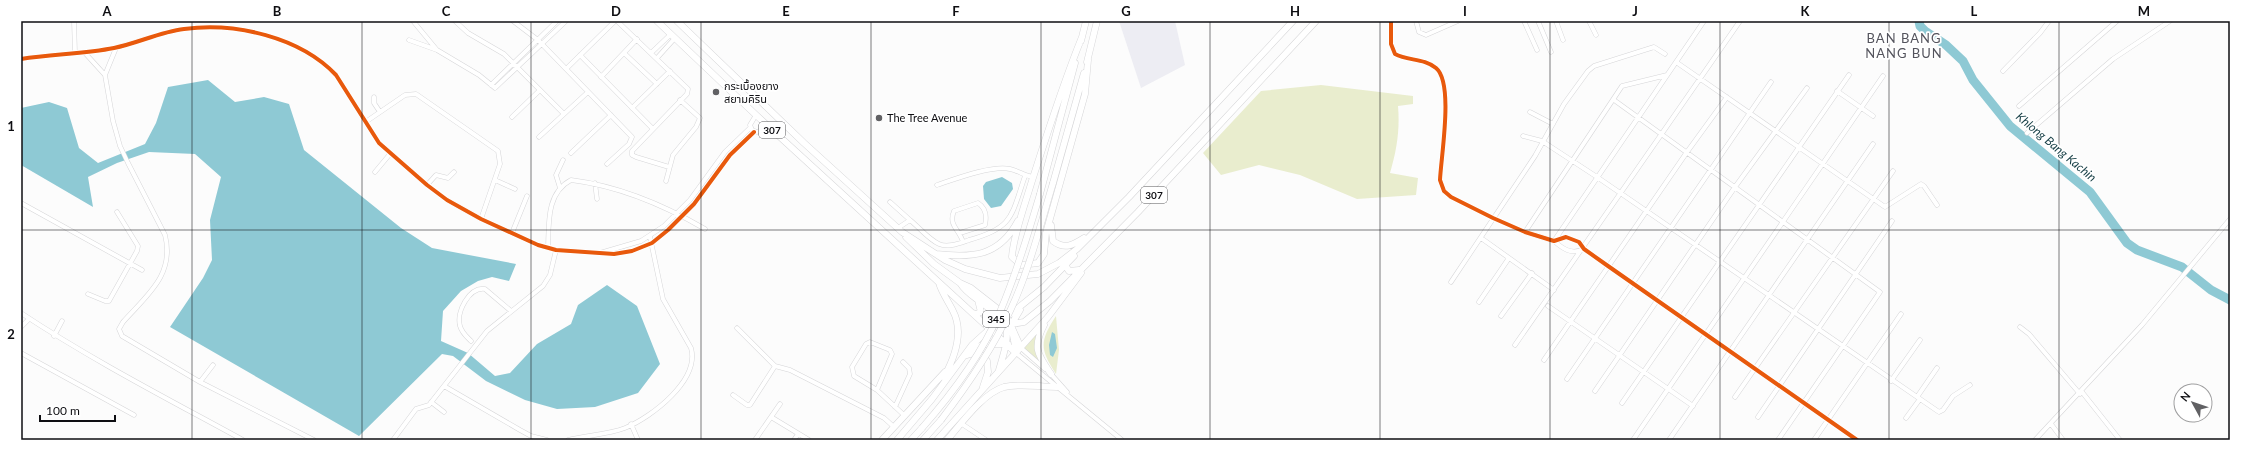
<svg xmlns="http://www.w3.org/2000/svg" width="2251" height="461" font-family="Lato,'Noto Sans Thai',sans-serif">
  <rect width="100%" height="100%" fill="#fcfcfc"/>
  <path fill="#ededf3" d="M1119,21h56l10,44 -44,23z"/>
  <path fill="#e9edce" d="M1321,85l92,11v8l-15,2c2,23 -1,44 -8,67l28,5 -2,17 -59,4 -57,-24 -41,-10 -38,10 -18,-22 58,-62z
    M1056,316l3,34 -3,24c-16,-25 -17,-32 0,-58z
    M1043,325l-7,17 5,23 -18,-17z"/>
  <path fill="#8ec9d4" d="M208,80l27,22 29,-5 25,7 15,46 97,78 31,20 84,16 -7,17 -17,-4 -14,4 -17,10 -18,20 -2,30 27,12 27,23 15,-3 27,-29 34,-20 7,-19 29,-20 30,21 23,58 -22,29 -43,14 -38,2 -32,-9 -39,-19 -33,-25 -11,-2 -83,82 -189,-109 33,-49 9,-18 -2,-40 11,-43 -26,-23 -46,-2 -32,11 -29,14 5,30 -72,-42v-57l28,-6 18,6 12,40 19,15 47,-19 11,-21 12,-36z
    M1002,177l10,6 1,6 -12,17 -10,2 -7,-9 -1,-13 3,-4z
    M1052,332l3,2 2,14 -4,9 -3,-2 -1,-10z"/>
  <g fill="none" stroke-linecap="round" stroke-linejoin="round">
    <path stroke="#8ec9d4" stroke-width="9" d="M1919,21l1,5 5,5 21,14 17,16 10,19 37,46 80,66 37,51 10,7 45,17 29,23 19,10"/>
    <defs>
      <path id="minor" d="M74,21l1,32
        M413,21l24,29 42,25 16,13 71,-67
        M455,21l13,12 36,21 60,60
        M513,21l25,19 94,97 -3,7 -22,20
        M617,21l71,68 -1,5 -55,57v4l4,2 33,10
        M1391,21v23l4,10c13,7 29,4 41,14 18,15 5,88 4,112l4,11 7,6 42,21 32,14 29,9 12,-4 13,5 5,7 24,17 249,174
        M1416,21l3,11 7,3 32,-14
        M1524,21l13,29
        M1538,21l13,31
        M1556,21l7,19
        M1589,21l7,14
        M409,40l28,10
        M116,48l-11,27 8,46 7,25 8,17 37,72c10,40 -18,60 -42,87l-4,7 3,7 78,46 114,58
        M85,53l20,22
        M624,53l33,31
        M651,53l20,-19
        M580,55l73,74
        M657,58l18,-20
        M21,59c31,-5 63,-5 93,-11 24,-5 46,-16 70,-19 51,-7 116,8 152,46l43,68 48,42 20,15 34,19 57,26 18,5 58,4 18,-3 20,-8 16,-13 26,-26 36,-49 24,-23
        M1676,62l209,145 36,-23 3,2 13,19
        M566,69l49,-48
        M2003,71l37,-38 9,-12
        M601,77l36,-38
        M491,85l66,-64
        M1837,91l36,25
        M374,97v6l6,9
        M1614,100l266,192 -102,148
        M2019,106l98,-85
        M632,108l38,-37
        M1530,112l23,12
        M756,115l-6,10 2,5 5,2 12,-5
        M512,117l28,-27
        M367,121l38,-26 11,-1 82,57 2,13 -19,55
        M2027,133l86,-74 57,-38
        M1523,136l19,5 55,36 342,235 4,-2 10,-14 17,-11
        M539,137l49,-45
        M571,153l40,-38
        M375,172l15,-18
        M495,180l20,9
        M666,181l7,-26 23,-28 4,-9 -20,-18
        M595,183l2,16
        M427,185l9,-10 12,3 6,-6
        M937,185c18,-6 55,-20 73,-16 9,2 15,7 23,8
        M560,188l-4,-13 7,-15
        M890,202l20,18
        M21,203l121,67
        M898,228l12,-8c9,7 18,19 29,24 9,4 21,-1 30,-4 44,-12 42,-23 56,-64
        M1525,232l97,-146 45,-11
        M512,233l15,-37
        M960,233l25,-8c2,-9 1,-17 -7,-22l-24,8c-6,14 5,18 9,31
        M1481,238l73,52
        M548,248c1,-24 -2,-55 23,-68 48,6 93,25 134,49
        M1583,249c-11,6 -20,0 -29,-8l150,-220
        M600,253l41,-12 23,-15 26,-26 35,-48 25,-24
        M1451,282l84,-126 29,-52 24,-33 6,-5 60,-19 11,7
        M88,294l17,7h4l28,-50 1,-5 -21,-34
        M1479,302l30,-44
        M1548,306l145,100
        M21,313c71,47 147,86 222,127
        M1501,316l31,-43
        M21,327l8,-8
        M2020,327l9,7 51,60
        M737,328l38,38 15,4 94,48 10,9
        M54,336l8,-15
        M471,341c-5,-5 -9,-8 -11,-15 -4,-14 9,-39 25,-37l26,22
        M1515,345l225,-324
        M1021,348l24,21
        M21,353l113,62
        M1016,353l106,87
        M1544,360l143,-208 40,-55
        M1050,373l17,19
        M1567,379l204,-297
        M1891,381l29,-41
        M200,382l13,-17
        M444,386l76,44 11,6 16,4
        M877,390l15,-36 -2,-4 -20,-8 -4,2 -14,23 2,9 23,14 28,26
        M1595,391l140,-204 72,-99
        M2082,392l38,48
        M733,395l14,10h3l25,-39
        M1735,397l158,-226
        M1917,397l20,-29
        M431,402l13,10
        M1622,403l227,-328
        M895,407l15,-33 -1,-6 -6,-6
        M771,417l38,23
        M1758,417l134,-196
        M1906,418l14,-19
        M631,424l7,16
        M962,424l24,16
        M2051,424l12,16
        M393,440l23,-31 13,-4 58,-74 56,-45 7,-11 6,-25
        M568,440c18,-5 39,-5 57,-12 27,-11 75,-48 66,-80l-28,-49 -13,-62
        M755,440l25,-36
        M794,440l4,-6
        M1633,440l250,-364
        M1669,440l204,-296
        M1814,440l87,-126
        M2035,440l107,-115 88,-106"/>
      <path id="primary" d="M657,21l99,94 260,238
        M677,21l127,122 98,89 43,28 20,9 35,9 38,-4 21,-11 18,-14 52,-52 164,-176
        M1082,37c-20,49 -35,97 -51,147 -6,20 -18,53 -19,73l9,8 17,-2 6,-9 2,-21 39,-139 3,-34
        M1081,41l5,-20
        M1087,62l10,-41
        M1053,183l31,-110
        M1040,194l35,-131
        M1051,225l2,16c12,9 20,4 31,-3
        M906,237l28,27 26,19 11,5 32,25 4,4 14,31
        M936,254c36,4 63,3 82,-33
        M1065,265l4,6 10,-1
        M939,283c3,10 9,18 14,28 11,21 2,46 -9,66
        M960,283c5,8 11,12 18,17 35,25 33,30 21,70
        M973,313l3,1 5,-2 -3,-12
        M1007,317l37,-30 30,-31
        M991,324l15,1 18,-3 26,-21 88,-89 178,-191
        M1044,325c-12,23 -6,30 7,49
        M1016,351l-5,-26 9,-15
        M969,352l15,-8h24
        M964,356c10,-4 17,-4 23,5l1,11 -5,15
        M882,440l63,-68
        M897,440l35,-41 40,-54 21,-19
        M911,440l11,-12
        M923,440l18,-20
        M937,440l111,-123 33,-44
        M947,440c14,-16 36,-47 57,-53 17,-4 35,0 53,0"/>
    </defs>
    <use href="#minor" stroke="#d6d6d8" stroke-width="5"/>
    <use href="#primary" stroke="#d6d6d8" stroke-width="7"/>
    <use href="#minor" stroke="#fff" stroke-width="4"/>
    <use href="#primary" stroke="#fff" stroke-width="6"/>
    <defs>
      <path id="primary-bridge" d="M941,420c26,-34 51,-70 69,-109 19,-40 30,-85 43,-128
        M922,428c30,-34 60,-75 78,-116 16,-38 28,-78 40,-118"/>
    </defs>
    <use href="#primary-bridge" stroke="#d6d6d8" stroke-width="7" stroke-linecap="butt"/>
    <use href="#primary-bridge" stroke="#fff" stroke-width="6"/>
    <defs>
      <path id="cycleway" d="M1391,21v23l4,10c13,7 29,4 41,14 18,15 5,88 4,112l4,11 7,6 42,21 32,14 29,9 12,-4 13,5 5,7 24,17 249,174
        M21,59c31,-5 63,-5 93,-11 24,-5 46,-16 70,-19 51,-7 116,8 152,46l43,68 48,42 20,15 34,19 57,26 18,5 58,4 18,-3 20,-8 16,-13 26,-26 36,-49 24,-23"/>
    </defs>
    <use href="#cycleway" stroke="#fff" stroke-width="6"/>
    <use href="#cycleway" stroke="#e8590c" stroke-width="4"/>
  </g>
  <path fill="none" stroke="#0e0e12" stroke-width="1" stroke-opacity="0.55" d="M192,21v419M362,21v419M531,21v419M701,21v419M871,21v419M1041,21v419M1210,21v419M1380,21v419M1550,21v419M1720,21v419M1889,21v419M2059,21v419M21,230h2209"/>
  <g fill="#616164" stroke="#fff" stroke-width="1.5">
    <circle cx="716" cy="92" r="4"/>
    <circle cx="879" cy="118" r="4"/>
  </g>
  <g text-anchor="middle" stroke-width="3.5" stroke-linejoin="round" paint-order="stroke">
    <g fill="#fff" stroke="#565659" stroke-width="1">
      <rect x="759" y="122" width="26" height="16" rx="3"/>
      <rect x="1141" y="187" width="26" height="16" rx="3"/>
      <rect x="983" y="311" width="26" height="16" rx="3"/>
    </g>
    <g font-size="10" font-weight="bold" fill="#0e0e12">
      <text x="772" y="134">307</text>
      <text x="1154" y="199">307</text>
      <text x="996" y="323">345</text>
    </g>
    <g font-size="11" fill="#0e0e12" stroke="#fff" text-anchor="start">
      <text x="724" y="90">กระเบื้องยาง<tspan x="724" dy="13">สยามคิริน</tspan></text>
      <text x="887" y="122">The Tree Avenue</text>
    </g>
    <g font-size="12" font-style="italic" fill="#163e45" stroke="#fff">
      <text transform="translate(2056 147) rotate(40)" y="4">Khlong Bang Kachin</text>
    </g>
    <g font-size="13" letter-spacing="1" fill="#54545d" stroke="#fff">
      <text x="1904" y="43">BAN BANG<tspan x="1904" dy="15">NANG BUN</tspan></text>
    </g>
  </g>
  <rect width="2251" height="461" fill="none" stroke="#ffffff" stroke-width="44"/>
  <g transform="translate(2193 403) rotate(310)"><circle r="19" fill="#ffffff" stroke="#9f9fa0"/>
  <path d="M0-3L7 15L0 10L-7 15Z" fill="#616164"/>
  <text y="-6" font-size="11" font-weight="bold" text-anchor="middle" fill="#0e0e12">N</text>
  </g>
  <path d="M40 415v6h75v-6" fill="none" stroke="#0e0e12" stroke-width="2"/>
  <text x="46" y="415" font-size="12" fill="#0e0e12" stroke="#ffffff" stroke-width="3" paint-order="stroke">100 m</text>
  <rect x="22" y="22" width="2207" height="417" fill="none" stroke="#0e0e12" stroke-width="1.5"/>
  <g font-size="13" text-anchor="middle" font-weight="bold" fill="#0e0e12">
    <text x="107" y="16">A</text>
    <text x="277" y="16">B</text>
    <text x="446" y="16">C</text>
    <text x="616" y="16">D</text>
    <text x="786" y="16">E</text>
    <text x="956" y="16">F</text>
    <text x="1126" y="16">G</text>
    <text x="1295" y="16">H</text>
    <text x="1465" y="16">I</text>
    <text x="1635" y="16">J</text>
    <text x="1805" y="16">K</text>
    <text x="1974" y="16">L</text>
    <text x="2144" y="16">M</text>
    <text x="11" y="131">1</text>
    <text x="11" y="339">2</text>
  </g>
</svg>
